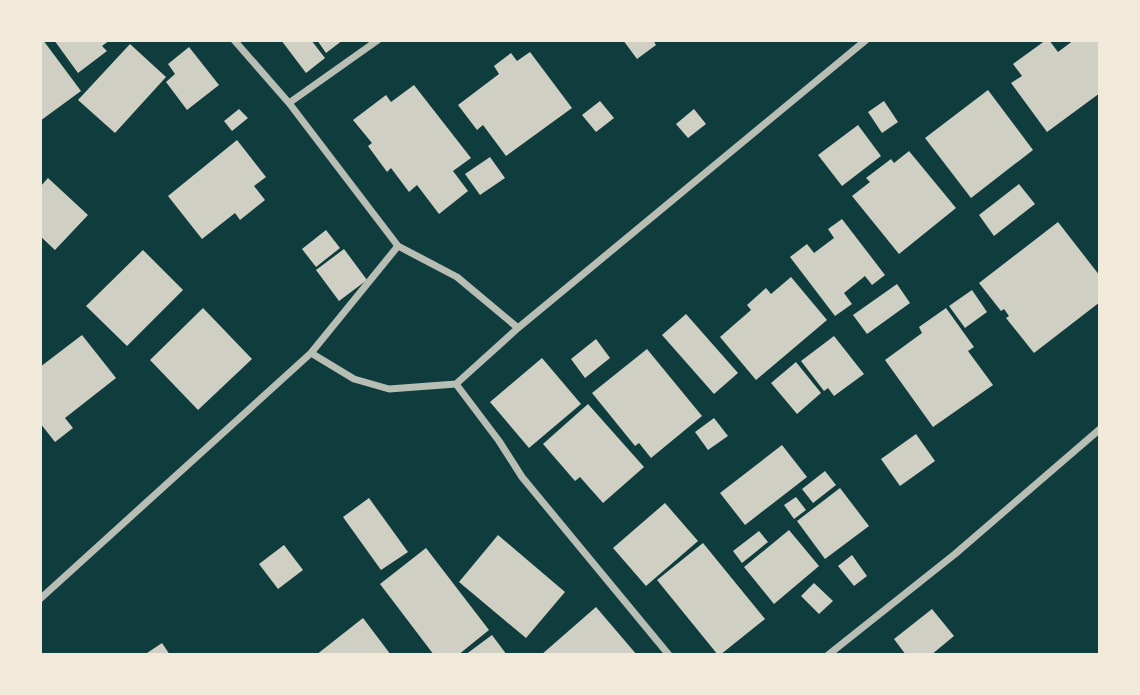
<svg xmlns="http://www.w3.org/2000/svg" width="1140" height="695" font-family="'Sofia Sans Condensed',sans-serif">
  <rect width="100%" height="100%" fill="#0f3d3e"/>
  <path fill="#cfcfc3" d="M40,40h3l38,51 -41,30z
    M54,40h56l-8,6 5,5 -29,22z
    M281,40h30l14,18 -19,15z
    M317,40h26l-17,13z
    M623,40h30l3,5 -19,14z
    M1046,40h3l9,12 16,-12h26v53l-53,39 -36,-49 11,-7 -9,-12z
    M130,44l36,33 -51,56 -37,-33z
    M189,47l30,38 -32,25 -21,-28 9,-8 -7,-10z
    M530,52l42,56 -66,48 -23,-31 -6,5 -19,-25 41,-31 -5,-8 17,-13 6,8z
    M414,85l57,73 -18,13 15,20 -29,23 -22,-29 -8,7 -18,-24 -4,4 -19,-26 4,-3 -19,-23 33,-25 5,7z
    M988,90l45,60 -62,48 -46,-60z
    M600,101l14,17 -18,14 -14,-17z
    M884,101l14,21 -16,11 -14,-21z
    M239,109l9,9 -16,13 -8,-10z
    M694,109l12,15 -18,14 -12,-14z
    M858,125l23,31 -39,30 -24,-31z
    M237,140l29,37 -12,9 11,14 -25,20 -5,-7 -33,26 -34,-43z
    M909,151l47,57 -57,46 -47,-58 18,-14 -4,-4 25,-19 3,4z
    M490,157l15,21 -25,17 -15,-21z
    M48,178l40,37 -33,35 -15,-14v-49z
    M1019,184l16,20 -41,32 -15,-21z
    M842,219l43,56 -13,10 -7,-9 -21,17 8,11 -17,12 -45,-59 17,-13 7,9 20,-15 -6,-9z
    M1058,222l42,54v26l-66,51 -28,-35 3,-2 -5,-7 -3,2 -22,-28z
    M326,230l14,18 -24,19 -14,-18z
    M344,249l23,31 -28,21 -23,-31z
    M143,250l40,40 -56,56 -41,-40z
    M791,277l36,43 -71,60 -36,-43 31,-27 -4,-5 19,-17 5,6z
    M897,284l13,19 -43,31 -14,-19z
    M972,290l15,22 -22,16 -16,-22z
    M203,308l49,51 -54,51 -48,-50z
    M946,308l28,39 -6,4 25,34 -60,42 -48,-67 37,-27 -3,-6z
    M686,314l52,59 -24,21 -52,-59z
    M82,335l34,43 -51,40 8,10 -18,14 -15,-19v-56z
    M834,336l30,38 -30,22 -6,-8 -4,3 -23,-30z
    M596,339l14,19 -25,20 -14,-19z
    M647,349l55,67 -51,42 -12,-15 -4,3 -43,-53z
    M542,358l39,46 -52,44 -39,-46z
    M796,362l25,31 -24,21 -26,-31z
    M588,404l56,63 -41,36 -23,-26 -5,4 -32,-37z
    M714,418l14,18 -20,14 -13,-18z
    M916,434l19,27 -35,25 -19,-27z
    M782,445l25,32 -62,48 -25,-32z
    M825,471l11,14 -23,18 -11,-14z
    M840,488l29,38 -44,33 -28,-38z
    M796,497l10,13 -12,9 -10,-14z
    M369,498l39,54 -27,18 -38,-53z
    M665,503l33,38 -52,45 -33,-38z
    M789,530l30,36 -45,38 -30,-37z
    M759,531l9,11 -26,21 -9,-12z
    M498,535l67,57 -39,46 -67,-56z
    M703,543l62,76 -45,36h-2l-61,-75z
    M284,545l19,25 -25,19 -19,-25z
    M426,548l63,82 -31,25h-24l-54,-71z
    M852,555l15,21 -13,10 -16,-20z
    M814,583l19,18 -14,13 -18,-18z
    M596,607l41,48h-96z
    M932,609l22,27 -23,19h-25l-12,-16z
    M363,618l28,37h-75z
    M492,635l15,20h-42z
    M162,643l8,12h-26z"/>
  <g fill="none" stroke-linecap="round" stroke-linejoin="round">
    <path stroke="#b8beb3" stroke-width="7" d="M234,40l55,63 109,143 59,31 61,51
      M289,103l89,-63
      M311,353l43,26 35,10 67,-5 62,-56 348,-288
      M456,384l43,57 23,36 147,178
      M40,599l271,-246 87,-107
      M828,655l127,-101 145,-125"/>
  </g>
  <rect width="1140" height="695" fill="none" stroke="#f1e9da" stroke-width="84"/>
</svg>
